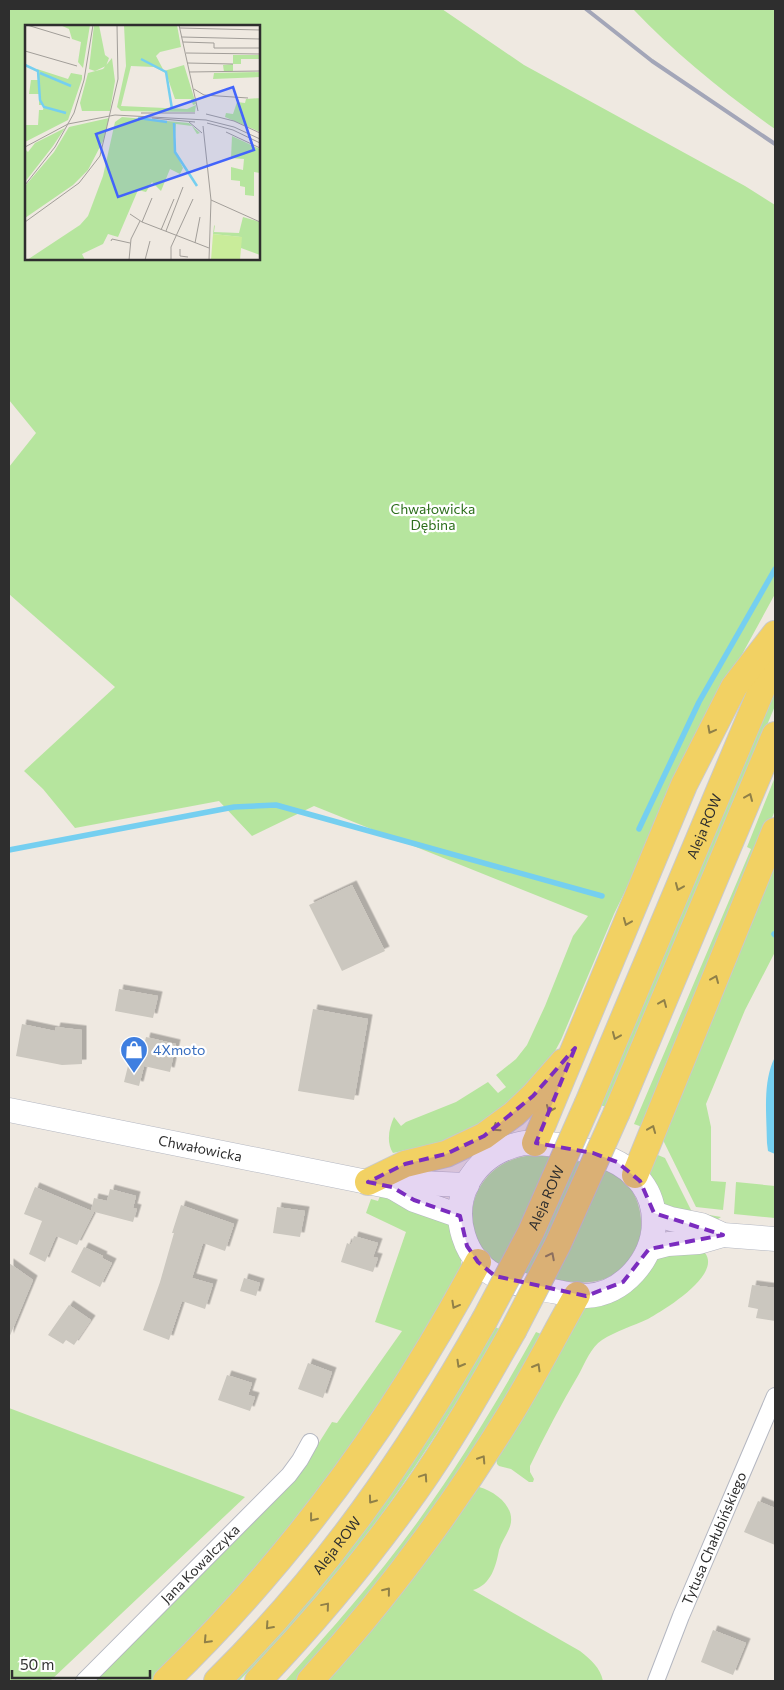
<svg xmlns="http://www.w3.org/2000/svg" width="784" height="1690" font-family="Commissioner,sans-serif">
  <defs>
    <filter id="shadow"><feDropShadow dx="4.5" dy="-4.5" stdDeviation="0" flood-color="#0004"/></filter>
  </defs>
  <rect width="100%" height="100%" fill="#efe9e1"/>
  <path fill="#b6e59e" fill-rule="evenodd" d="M9,9h433l82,56 221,121 30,19v389l-53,97 -108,223 -53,126 -13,24 -37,36 -38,28 -31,14 -49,11c-7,-11 -4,-25 1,-36l7,9 5,-4 50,-20 32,-20 10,11 8,-6 -10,-12 20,-16 11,-14 18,-39 28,-70 15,-20 -274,-110 -62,30 -33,-35 -144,27 -32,-39 -19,-18 91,-84 -106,-93v-127l27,-34 -27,-33zM26,26h233v233h-233z
    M633,9h142v120c-51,-36 -99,-75 -142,-120z
    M775,687v19l-168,401 -8,-2z
    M775,777v33l-15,40 -115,278 -11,-4 117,-275 -4,-2z
    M775,857v95l-30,58 -39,94 5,23v54l15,1 -3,28 -27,-3 -34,-69z
    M653,1153l12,5 27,54 29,5 -6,4 -51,-15 -7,-10 -8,-23z
    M535,1155c38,6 97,7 105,57 2,11 2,23 -3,33 -22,48 -59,39 -101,31 -17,-4 -36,-7 -48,-20 -36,-42 -6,-99 47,-101z
    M736,1182l39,4v32l-41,-4z
    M380,1196l54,16 15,11 12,31v14l-47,88 -130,183 -117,128 -15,14h-61l224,-232 17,-27 5,1 65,-92 -27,-9 31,-90 -40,-19 5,-14 7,2z
    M668,1252l37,1c17,22 -41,57 -57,66 -15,7 -32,12 -46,21 -11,7 -17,23 -23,34 -18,30 -34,61 -49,92v6l4,7 -1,3h-4l-18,-13 -12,-3 -2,-2 -1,-6 83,-145z
    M494,1327l6,2c-36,62 -74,124 -116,182 -44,60 -93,117 -145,170h-9z
    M536,1332l10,4 -100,162 -147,183h-14c47,-52 93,-104 134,-161 43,-60 81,-123 117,-188z
    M9,1408l236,89 -195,184h-41z
    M479,1487c18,5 39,22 30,42 -3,7 -8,14 -10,21 -3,16 -8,35 -26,40l107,61c11,9 20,16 23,30h-281l155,-193z"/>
  <path fill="#75cff0" d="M775,1057v97l-7,-3 -1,-8c0,-27 -5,-61 8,-86z"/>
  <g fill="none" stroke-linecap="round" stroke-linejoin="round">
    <path stroke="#75cff0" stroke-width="5.5" d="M639,829l60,-127 76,-133
      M9,850l225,-43 42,-2 326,91
      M774,934l1,1"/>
  </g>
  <path fill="#cbc7bf" filter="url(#shadow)" d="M352,885l33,66 -43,20 -33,-66z
    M119,989l39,7 -5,22 -38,-7z
    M313,1009l55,10 -14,81 -56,-9z
    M22,1024l33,7 1,-4 26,3v34l-20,1 -46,-9z
    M146,1037l30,7 -6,28 -26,-6 -5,20 -15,-4 5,-20 10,3z
    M35,1187l59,25 -17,33 -21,-9 -11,26 -16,-8 13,-33 -18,-7z
    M110,1189l26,7 -3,12 4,1 -4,13 -42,-11 3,-13 13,3z
    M181,1205l53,19 -9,27 -22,-8 -11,35 21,6 -8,25 -23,-8 -13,39 -26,-10 17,-48 14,-49h-2z
    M277,1207l28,4 -5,26 -27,-4z
    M354,1236l24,7 -5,14 5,1 -5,14 -32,-10 6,-19 4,2z
    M84,1247l19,9 -1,2 10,5 -12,24 -29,-15z
    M9,1263l24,17 -24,58z
    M244,1278l16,5 -4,13 -16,-5z
    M752,1285l23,3v33l-19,-3 2,-9 -10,-2z
    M69,1305l22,15 -17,25 -8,-5 -3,4 -15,-9z
    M308,1363l24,9 -9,26 -25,-9z
    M227,1375l25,8 -4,12 7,2 -5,14 -32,-11z
    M758,1501l17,7v37l-31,-13z
    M713,1630l33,13 -13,32 -32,-13z"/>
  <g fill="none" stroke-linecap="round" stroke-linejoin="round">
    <defs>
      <g id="minor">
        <path id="s1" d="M84,1681l205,-206 11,-15 10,-18"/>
        <path id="s2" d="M656,1681l25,-65 94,-220"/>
      </g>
      <g id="secondary">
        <path id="s3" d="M9,1110l383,77 22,13 46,16"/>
        <path d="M524,1143c51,0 131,14 130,80 -1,36 -30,71 -68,73 -15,0 -31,-5 -45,-7 -16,-4 -33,-6 -47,-14 -30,-17 -42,-58 -28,-89 11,-24 33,-38 58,-43z"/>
        <path d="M392,1187l26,-4 49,2"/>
        <path d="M654,1213l17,6 30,6 22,10 52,4"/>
        <path d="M649,1249l19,-5 31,-2 24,-7"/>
      </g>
      <g id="primary">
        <path id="s4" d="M588,1103l187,-445"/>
        <path d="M617,1112l158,-377"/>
        <path d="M535,1143l149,-358 50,-98 41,-53"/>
        <path d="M635,1175l140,-344"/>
        <path d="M368,1182l37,-18 41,-10 38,-18 30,-22 19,-18 30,-34"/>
        <path d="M166,1681c126,-122 229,-263 312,-419"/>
        <path id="s5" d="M217,1681c108,-106 192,-227 267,-360"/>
        <path d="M258,1681c57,-60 110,-123 158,-191 36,-51 66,-105 97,-159"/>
        <path d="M310,1681c76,-83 143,-174 202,-270 23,-38 43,-77 65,-116"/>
      </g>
    </defs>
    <use href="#minor" stroke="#b4b7c1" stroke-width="18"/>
    <use href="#secondary" stroke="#b4b7c1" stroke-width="25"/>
    <use href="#primary" stroke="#c9c9c9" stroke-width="28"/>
    <use href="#minor" stroke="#fff" stroke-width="16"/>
    <use href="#secondary" stroke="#fff" stroke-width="24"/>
    <use href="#primary" stroke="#f2d163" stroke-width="26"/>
    <path stroke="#a3a6b8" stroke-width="4" d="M586,9l66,52 123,83"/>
    <defs>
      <g id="primary-bridge">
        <path id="s6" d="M484,1321l47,-89 57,-129"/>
        <path d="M513,1331l45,-87 59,-132"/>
      </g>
    </defs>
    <use href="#primary-bridge" stroke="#c9c9c9" stroke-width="28" stroke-linecap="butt"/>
    <use href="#primary-bridge" stroke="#f2d163" stroke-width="26"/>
  </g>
  <defs><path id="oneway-chevron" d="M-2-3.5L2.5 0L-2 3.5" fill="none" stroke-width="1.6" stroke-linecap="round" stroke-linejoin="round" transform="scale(1.25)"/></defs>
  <g stroke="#908048">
    <use href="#oneway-chevron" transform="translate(711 730) rotate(118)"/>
    <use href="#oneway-chevron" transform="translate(749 797) rotate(-67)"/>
    <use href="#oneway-chevron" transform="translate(679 887) rotate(113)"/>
    <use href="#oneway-chevron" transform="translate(627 922) rotate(112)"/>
    <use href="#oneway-chevron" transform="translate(715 979) rotate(-67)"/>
    <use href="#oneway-chevron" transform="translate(663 1003) rotate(-67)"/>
    <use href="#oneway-chevron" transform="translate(616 1036) rotate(113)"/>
    <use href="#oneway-chevron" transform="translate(550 1109) rotate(113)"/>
    <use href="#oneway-chevron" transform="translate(496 1128) rotate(145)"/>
    <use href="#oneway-chevron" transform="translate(652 1129) rotate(-68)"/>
    <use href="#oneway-chevron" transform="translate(551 1256) rotate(-63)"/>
    <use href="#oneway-chevron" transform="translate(455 1305) rotate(119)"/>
    <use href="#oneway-chevron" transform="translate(460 1364) rotate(120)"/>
    <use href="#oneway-chevron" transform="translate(537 1367) rotate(-60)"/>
    <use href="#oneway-chevron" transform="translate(482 1459) rotate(-57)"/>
    <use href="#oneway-chevron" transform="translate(424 1477) rotate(-56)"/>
    <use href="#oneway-chevron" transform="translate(372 1500) rotate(126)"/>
    <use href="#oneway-chevron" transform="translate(313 1518) rotate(128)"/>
    <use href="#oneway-chevron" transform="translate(387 1591) rotate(-51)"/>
    <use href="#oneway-chevron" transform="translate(326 1606) rotate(-50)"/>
    <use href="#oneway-chevron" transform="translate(269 1626) rotate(132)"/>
    <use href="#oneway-chevron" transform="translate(207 1640) rotate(133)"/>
  </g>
  <path fill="#7b2cbf" fill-opacity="0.2" stroke="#7b2cbf" stroke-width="4" stroke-dasharray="10 6" stroke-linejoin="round" d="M575,1048l-39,95 57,10 24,9 23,19 14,32 69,22 -74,14 -26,33 -37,14 -91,-20 -17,-14 -11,-16 -7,-30 -46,-16 -22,-13 -24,-5 37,-18 41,-10 38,-18 49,-40z"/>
  <defs>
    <symbol id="shop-pin" viewBox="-11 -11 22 30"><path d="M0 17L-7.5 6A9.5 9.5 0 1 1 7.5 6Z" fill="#3f7fe0" stroke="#fff"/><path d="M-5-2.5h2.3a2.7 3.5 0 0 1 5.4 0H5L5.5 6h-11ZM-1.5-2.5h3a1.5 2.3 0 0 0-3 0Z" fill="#fff"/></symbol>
  </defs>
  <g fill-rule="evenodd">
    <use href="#shop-pin" x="118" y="1034" width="32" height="43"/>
  </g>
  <g text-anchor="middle" stroke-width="4.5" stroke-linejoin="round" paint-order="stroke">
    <g font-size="14" fill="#2c6e1b" stroke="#fff">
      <text x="433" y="514">Chwałowicka<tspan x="433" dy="16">Dębina</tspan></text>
    </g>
    <g font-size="14" fill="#2e2e2e" stroke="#fff">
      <text dy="5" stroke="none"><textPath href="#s4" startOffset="300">Aleja ROW</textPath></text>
      <text dy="5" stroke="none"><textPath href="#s3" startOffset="195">Chwałowicka</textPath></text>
      <text dy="5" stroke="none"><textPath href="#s6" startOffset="138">Aleja ROW</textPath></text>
      <text dy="5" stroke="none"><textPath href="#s2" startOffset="154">Tytusa Chałubińskiego</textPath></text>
      <text dy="5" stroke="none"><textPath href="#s5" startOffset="181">Aleja ROW</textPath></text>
      <text dy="5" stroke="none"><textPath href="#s1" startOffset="165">Jana Kowalczyka</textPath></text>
    </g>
    <g font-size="14" fill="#366cbe" stroke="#fff" text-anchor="start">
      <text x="153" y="1055">4Xmoto</text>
    </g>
  </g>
  <g transform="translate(25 25)">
    <rect width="235" height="235" fill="#efe9e1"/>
    <path d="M35,0h30l-7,43 -5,-6 3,-20 -9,-3 -3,-10zM69,0h5l6,30 4,3 -3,8 -11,5 -6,-2zM99,0h53l4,22 -21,5 -4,4 8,15 20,-6 12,39 -3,1 -2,-6h-16l-9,-26 -12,-6 -23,-1 -10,40 66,3 9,-4 -1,7 -74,-1 -4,-4 9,-41zM208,30h27v4h-19v5h-8v7l-9,1 -1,-7 10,-1zM87,33l3,23 -5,30h-28l-2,-8 8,-30 15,-4zM12,44l31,10 3,-6 11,2v4l-14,41 -43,22v-17h13l1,-15h4l1,-5h-5v-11h-10l2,-14h7zM235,47v5l-47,2 1,-6zM235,62v45l-35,-15 1,-4 7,1 4,-12 8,1 1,-4 14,-1zM97,92l67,6 11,10 -3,1 -5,-8 -16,-2 -2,25 9,19 -3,6 -10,-5 -9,22 -9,-9 -6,10 -8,-2 -20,47 -10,-3 -5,10 -21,10 3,6h-58l53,-35 8,-9 15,-40 12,-54zM84,93l-6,23 -15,29 -15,15 -48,33v-32l29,-34 15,-25zM40,103l-12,18 -28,36v-33l3,3 7,-9zM207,111l28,13v24l-6,-1v24l-9,-1v-8l-5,-1v-5l-9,-1v-13l12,3 1,-11 -13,-1zM218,192l17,5v33l-19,-7v-11l-28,-3 1,-8 1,-1 -1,7 25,1z" fill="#b6e59e"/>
    <path d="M188,209l29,3 -2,23h-29z" fill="#c9ec9a"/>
    <path fill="none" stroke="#75cff0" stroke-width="2.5" d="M116,34l25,13 6,37M0,40l13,6 2,29 4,7 22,6M15,48l31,13M113,93l29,4M149,98l1,29 22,34"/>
    <path fill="none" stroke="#a29e99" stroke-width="1" d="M2,0l43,13M154,0l19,86M155,3l80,2M157,12l78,2M158,17l31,1v5h46M0,26l52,15M161,28l74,1M162,38l46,1M164,47l71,-1M169,64l10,6 44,3M116,88h54M181,89l28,7 26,12M127,93l43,4M164,97l13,11M182,98l26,7 27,13M178,101l8,74 -2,60M201,107l34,16M0,122l43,-23 47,-9 91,5 28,7 26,12M0,160l30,-38 19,-34 10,-33 9,-55M186,175l49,22M105,189l12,8 67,26M0,197l54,-39 21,-27 18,-77 -1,-54M117,197l10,-24M136,205l13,-31M141,206l17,-44M86,216l1,-2 18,4M170,218l5,-26M155,224v7l8,1M104,235l2,-21 9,-18M120,235l5,-19M146,235v-13l22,-48"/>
    <path fill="#4264fb" fill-opacity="0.15" stroke="#4264fb" stroke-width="2.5" d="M208,62l21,63 -136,47 -22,-63z"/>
    <rect width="235" height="235" fill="none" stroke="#2e2e2e" stroke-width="2.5"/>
  </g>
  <rect width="784" height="1690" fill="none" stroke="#2e2e2e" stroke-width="20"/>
  <path d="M12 1670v8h138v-8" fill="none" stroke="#2e2e2e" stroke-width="2.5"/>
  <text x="20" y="1670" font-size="15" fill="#2e2e2e" stroke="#ffffff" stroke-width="4" paint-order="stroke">50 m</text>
</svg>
